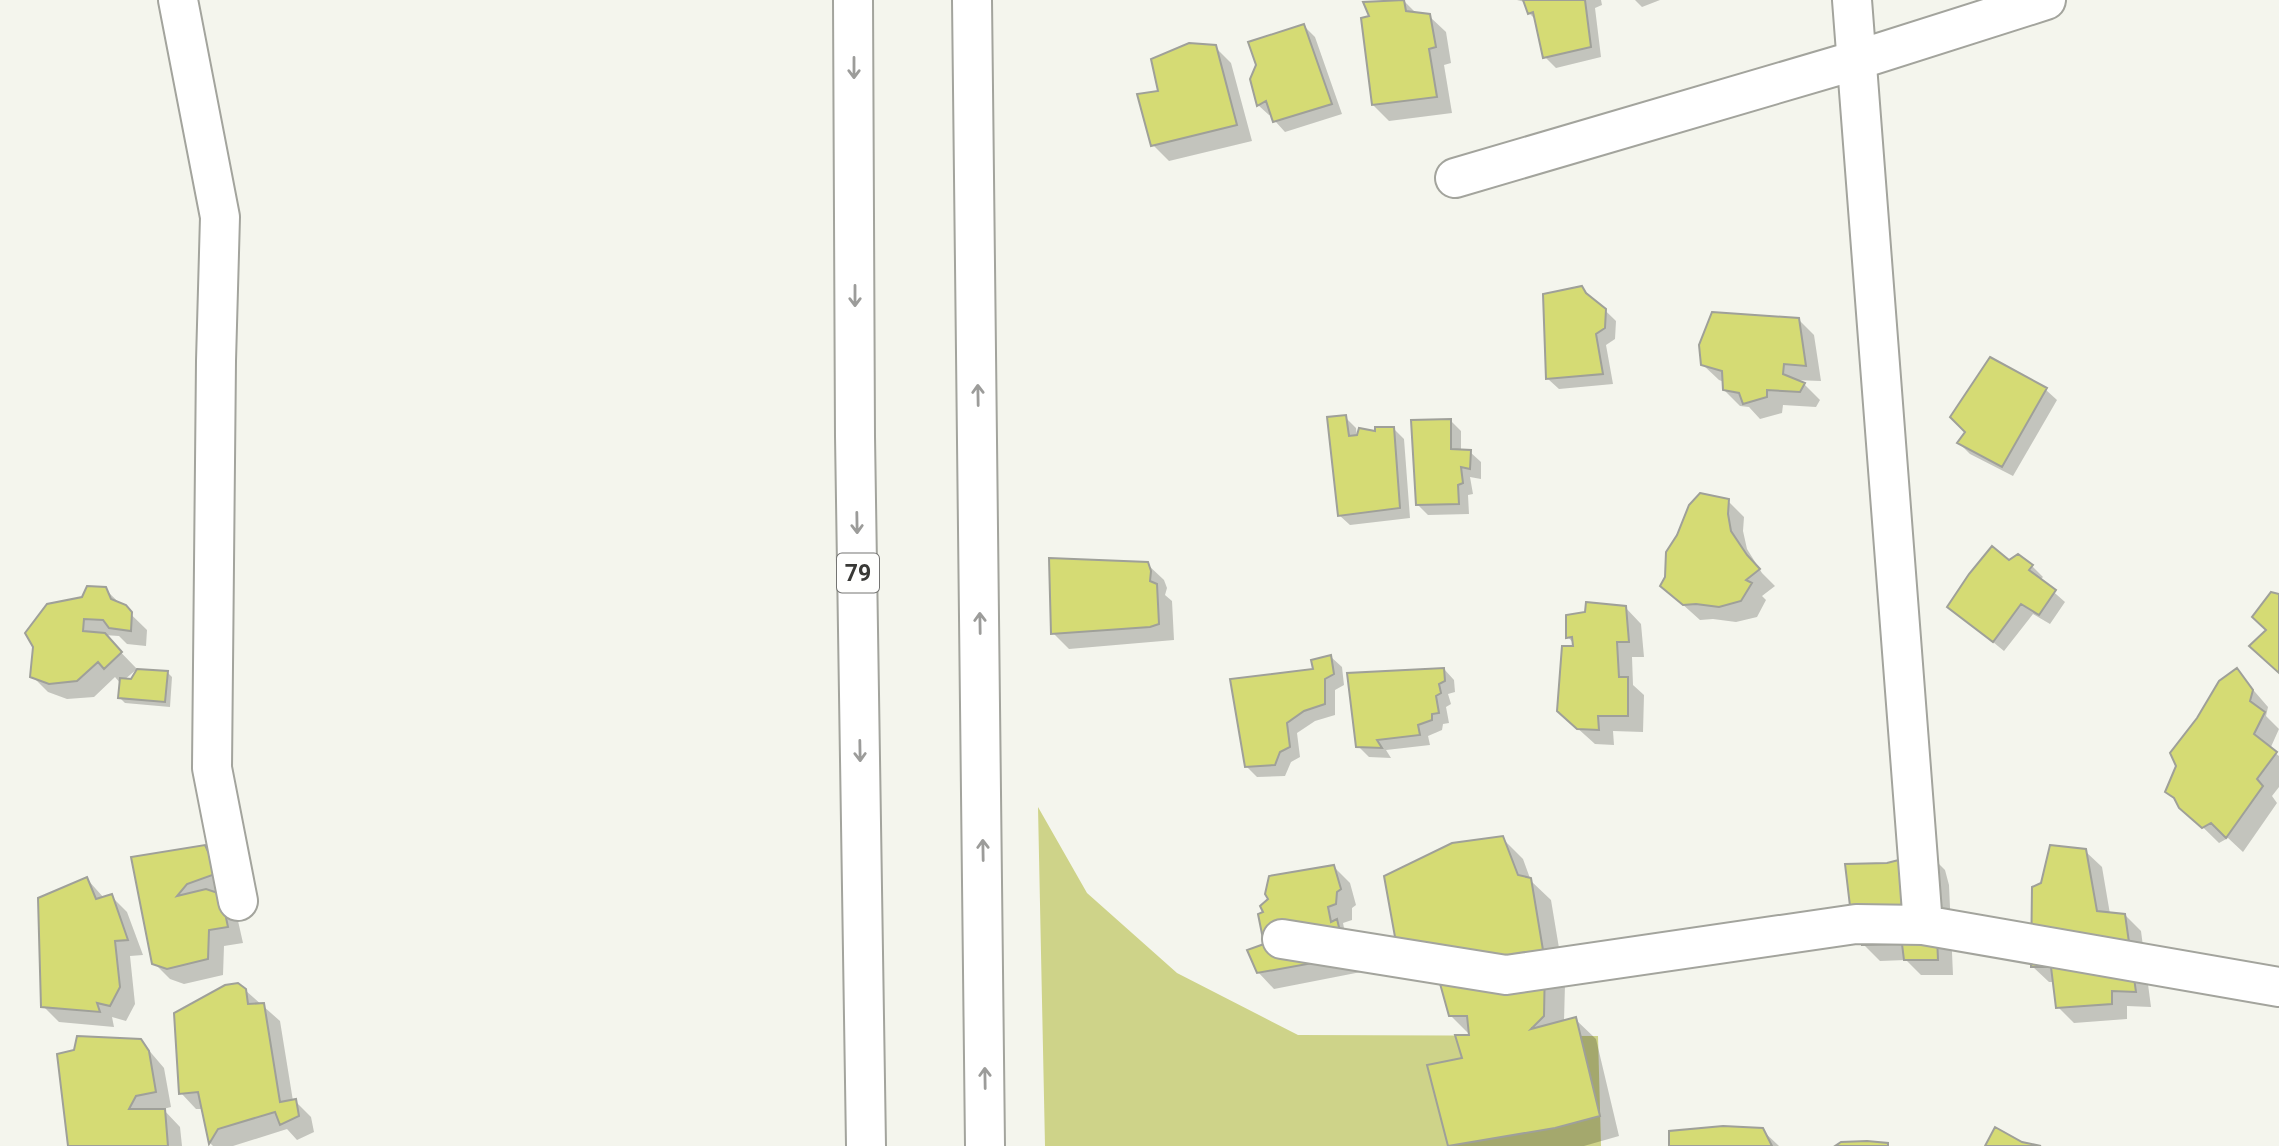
<svg xmlns="http://www.w3.org/2000/svg" width="2279" height="1146" font-family="Roboto,sans-serif">
  <rect width="100%" height="100%" fill="#f4f5ed"/>
  <path fill="#ced389" d="M1038,807l49,86 90,80 121,62 300,1 3,110h-556z"/>
  <path fill="#0003" d="M1517,0h84l1,5 -7,3 6,49 -45,11 -11,-11 -9,-37 -7,-7 -4,-11z
    M1635,0h25l-18,7z
    M1404,1l13,13 12,2 17,16 5,31 -7,2 8,48 -63,8 -16,-16z
    M1304,26l11,11 27,77 -57,18 -10,-11 -3,-7 -3,1 -11,-10z
    M1215,47l16,16 21,78 -83,20 -16,-16 7,-53z
    M1582,288l34,33 -1,18 -9,6 7,39 -54,5 -11,-10z
    M1798,319l16,16 7,46 -28,-1 11,4 16,16 -4,7 -33,-2 -1,8 -22,6 -11,-12 -9,-1 -16,-16v-8l-5,-2 -17,-16z
    M2046,390l11,10 -44,76 -43,-22 -11,-11z
    M1345,417l11,11 1,10 36,-10 11,11 6,79 -60,7 -11,-10z
    M1450,420l11,11v20l9,1 11,10v17l-11,-2 3,17 -5,1 1,19 -41,1 -10,-10z
    M1728,501l16,16 -1,14 4,18 15,24 13,13 -13,10 4,4 -9,17 -21,5 -23,-3 -13,1 -38,-34z
    M2018,556l14,10 11,11 -3,3 25,22 -15,22 -17,-10 -29,37 -54,-44z
    M1147,564l17,16 3,8 -2,7 7,6 2,39 -105,9 -16,-16z
    M105,589l42,41 -1,16 -19,-2 -8,-8 -15,-1 33,34 -13,11 8,1 35,-9 5,5 -2,30 -45,-4 -5,-5 1,-14 -6,-7 -21,20 -27,2 -19,-7 -16,-16 51,-78z
    M1625,607l16,17 3,33h-12l1,28 11,10 -1,37 -30,-1 1,14 -19,-1 -20,-18v-78l-1,-4 -6,-7z
    M1331,657l11,10 2,18 -9,5v25l-20,6 -18,12 3,24 -9,5 -6,14 -28,1 -11,-11 69,-96z
    M1444,669l10,11 1,12 -7,2 3,10 -5,3 3,16 -6,1 -1,6 -14,6 2,9 -44,5 5,8 -22,-1 -11,-11z
    M2236,670l32,37 -2,9 13,13 -9,20 9,7v31l-7,9 5,7 -34,49 -15,-14 -9,5 -52,-51z
    M1502,838l21,21 8,22 20,19 14,84 -1,38 11,-3 21,20 23,97 -35,10h-134l-21,-79 35,-8 8,-22 -22,-22z
    M204,847l17,16 15,49 7,31 -19,3 -1,29 -39,9 -14,-5 -16,-16 -21,-104z
    M2085,851l17,16 8,47 15,1 16,16 10,76 -24,-1v13l-53,4 -16,-16 -3,-25h-6l-16,-15 9,-82z
    M1929,854l16,16 4,15 4,90h-32l-15,-15 -26,1 -16,-16 23,-80z
    M1334,867l16,16 6,22 -4,3v12l-9,3 1,5 9,8 8,36 -87,17 -16,-17 8,-27z
    M87,879l17,19 7,-2 16,16 16,43 -13,1 5,48 -9,17 -14,-4 2,10 -55,-5 -16,-16z
    M245,990l35,31 13,80h2l16,16 3,15 -17,8 -10,-11 -54,17h-20l-3,-3 -7,-34h-7l-15,-16z
    M141,1041l23,27 7,39 -8,2 17,18 2,19h-112z
    M1762,1130l17,16h-108z"/>
  <path fill="#d5db74" stroke="#9fa099" stroke-width="2" d="M1404,0l2,11 24,3 6,33 -7,2 8,48 -65,8 -11,-87 8,-2 -6,-14z
    M1523,0h62l6,47 -48,11 -10,-46 -5,2z
    M1304,24l28,80 -59,18 -7,-21 -9,5 -7,-27 6,-14 -8,-23z
    M1189,43l27,2 21,80 -86,21 -14,-52 21,-3 -7,-32z
    M1582,286l4,7 20,16 -1,19 -9,6 7,40 -57,5 -3,-85z
    M1712,312l87,6 7,48 -22,-2 -1,10 22,9 -5,9 -33,-2v7l-24,7 -4,-11 -16,-3 -1,-19 -21,-6 -2,-20z
    M1990,357l57,31 -45,79 -45,-24 8,-11 -15,-15z
    M1346,415l3,21 8,-1 2,-7 16,3v-4h19l6,81 -62,8 -11,-99z
    M1451,419v30l20,1 -1,19 -9,-2 2,16 -5,2 1,19 -43,1 -5,-85z
    M1700,493l29,6 -1,15 3,17 16,24 13,14 -14,11 6,3 -11,18 -22,6 -23,-3 -13,1 -23,-19 5,-9 1,-25 11,-17 12,-30z
    M1992,546l17,14 9,-6 15,11 -4,5 27,20 -17,25 -18,-11 -28,38 -46,-35 22,-33z
    M1049,558l99,4 3,9 -1,10 7,3 2,40 -9,3 -99,7z
    M87,586l19,1 5,12 15,6 6,7 -1,19 -22,-3 -6,-8 -19,-1 -1,12 22,2 17,19 -18,17 -6,-7 -21,19 -28,3 -19,-7 3,-30 -8,-14 22,-29 35,-7z
    M2271,592l8,2v79l-30,-27 17,-16 -14,-13z
    M1586,602l40,4 3,36h-12l2,35h9v39h-30l1,14 -22,-1 -20,-18 5,-65h11l-1,-9 -6,1v-23l19,-3z
    M1331,655l3,19 -9,5v25l-21,7 -17,12 3,24 -10,5 -5,13 -30,2 -15,-88 83,-10 -2,-9z
    M1444,668l1,13 -6,3 2,9 -5,3 3,17 -7,1v6l-14,5 2,10 -43,5 5,8 -26,-1 -9,-74z
    M2237,668l16,22 -3,11 15,11 -11,22 23,18 -20,27 6,7 -37,52 -15,-15 -9,5 -23,-20 -5,-10 -9,-6 11,-26 -6,-13 27,-35 22,-37z
    M137,669l31,2 -3,31 -47,-4 2,-20 11,1z
    M1503,836l15,39 13,3 14,84 -1,54 -13,13 45,-12 24,99 -45,12 -107,18 -21,-81 35,-7 -7,-23h14l-2,-19h-18l-10,-36 -42,-32 -13,-72 68,-33z
    M205,845l13,28 -31,11 -10,12 29,-7 15,5 7,33 -19,3 -1,29 -41,10 -15,-5 -21,-107z
    M2050,845l36,4 11,62 28,3 11,78 -24,-1v13l-56,4 -5,-41h-20l1,-80 9,-4z
    M1930,852l4,15 4,93h-34l-2,-16 -40,1 -2,-39h-10l-5,-42 42,-1z
    M1334,865l7,24 -4,3 -1,12 -8,3 3,15 6,-3 9,38 -89,16 -10,-23 17,-6 -6,-30 5,-2 -3,-6 8,-7 -3,-5 4,-18z
    M87,877l9,22 16,-5 16,46 -13,1 5,46 -10,19 -13,-3 3,9 -59,-5 -3,-109z
    M238,983l8,6 2,15 16,-1 16,99 16,-3 3,17 -19,9 -5,-13 -57,17 -9,15 -11,-52 -19,2 -5,-81 51,-28z
    M77,1036l64,3 8,12 7,41 -20,4 -7,13h36l3,37h-100l-11,-92 17,-4z
    M1723,1126l40,2 9,18h-103v-15z
    M1995,1127l27,15 19,4h-56z
    M1867,1141l21,2v3h-53l6,-4z"/>
  <g fill="none" stroke-linecap="round" stroke-linejoin="round">
    <defs>
      <path id="minor" d="M178,0l42,217 -4,144 -4,407 26,133
        M1852,0l71,925
        M1455,178l402,-118 189,-60
        M1282,939l224,36 350,-51 67,1 356,62"/>
      <path id="highway" d="M853,0l2,436 11,710
        M972,0l13,1146"/>
    </defs>
    <use href="#minor" stroke="#a3a49d" stroke-width="42"/>
    <use href="#highway" stroke="#a3a49d" stroke-width="42"/>
    <use href="#minor" stroke="#fff" stroke-width="38"/>
    <use href="#highway" stroke="#fff" stroke-width="38"/>
  </g>
  <defs><path id="oneway-shaft" d="M-6 0H5M1.5-3L5.5 0L1.5 3" fill="none" stroke-width="1.6" stroke-linecap="round" stroke-linejoin="round" transform="scale(1.75)"/></defs>
  <g stroke="#9c9c9a">
    <use href="#oneway-shaft" transform="translate(854 68) rotate(90)"/>
    <use href="#oneway-shaft" transform="translate(855 296) rotate(90)"/>
    <use href="#oneway-shaft" transform="translate(978 395) rotate(-91)"/>
    <use href="#oneway-shaft" transform="translate(857 523) rotate(89)"/>
    <use href="#oneway-shaft" transform="translate(980 623) rotate(-91)"/>
    <use href="#oneway-shaft" transform="translate(860 751) rotate(89)"/>
    <use href="#oneway-shaft" transform="translate(983 850) rotate(-91)"/>
    <use href="#oneway-shaft" transform="translate(985 1078) rotate(-91)"/>
  </g>
  <g text-anchor="middle" stroke-width="5" stroke-linejoin="round" paint-order="stroke">
    <rect fill="#fffffe" stroke="#747472" stroke-width="2" x="837" y="553.5" width="42" height="39" rx="5"/>
    <g font-size="23" font-weight="bold" fill="#393936">
      <text x="858" y="581">79</text>
    </g>
  </g>
</svg>
